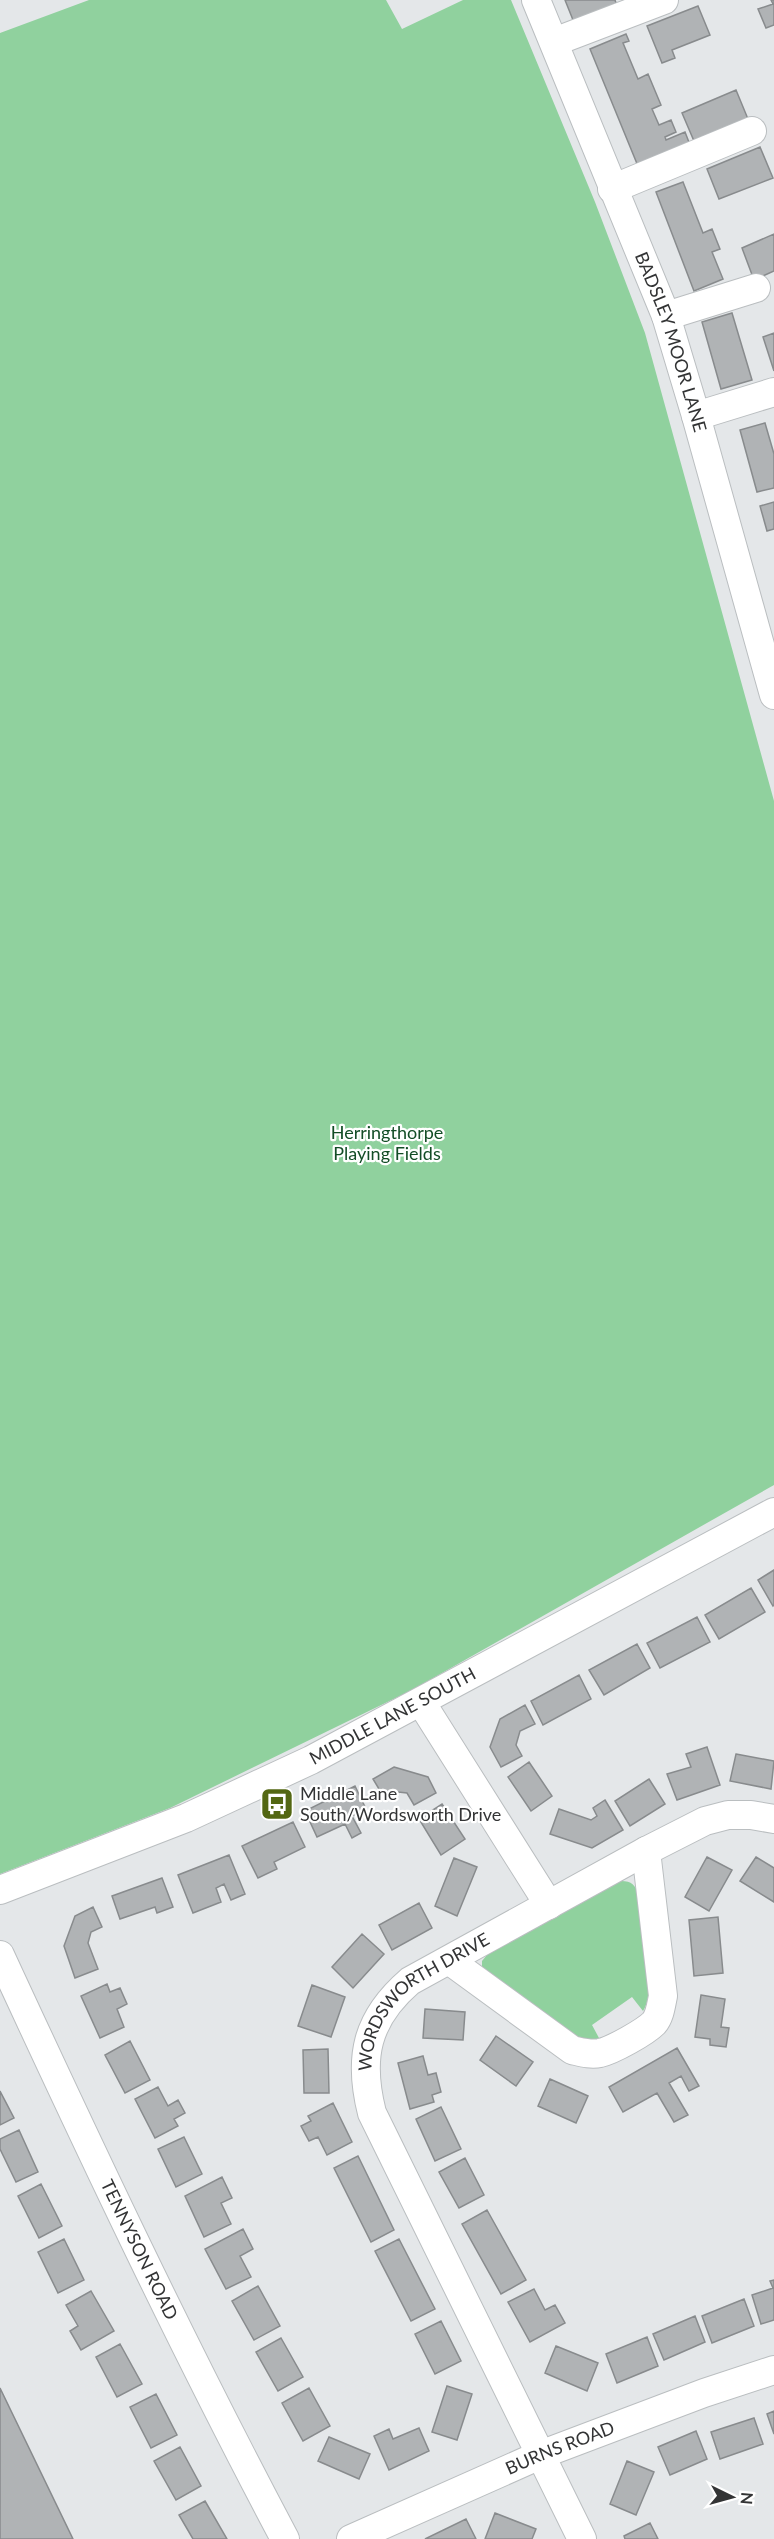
<svg xmlns="http://www.w3.org/2000/svg" width="774" height="2539" font-family="Lato,sans-serif">
  <rect width="100%" height="100%" fill="#e4e7e9"/>
  <path fill="#90d19e" d="M89,0h297l16,29 61,-29h48l84,202 50,131 129,468v684l-362,205 -242,118 -170,66v-1841z
    M621,1881c11,0 14,4 18,14 3,27 19,95 4,116l-11,-14 -40,28 7,13 -10,4 -14,-1 -93,-72v-8l9,-11z"/>
  <path fill="#b0b3b5" stroke="#888b8d" stroke-width="1.5" d="M565,0h50l1,3 -41,22z
    M771,0h3v25l-8,3 -8,-19 15,-5z
    M698,6l12,29 -38,15 3,8 -13,5 -15,-37z
    M626,34l3,7 -6,2 15,36 10,-5 13,31 -9,4 7,16 12,-5 5,12 -11,5 1,3 19,-8 7,18 -52,21 -50,-122z
    M736,90l12,29 -54,22 -12,-28z
    M760,147l13,31 -54,21 -12,-30z
    M683,182l20,51 9,-4 8,20 -8,3 11,27 -29,12 -38,-99z
    M774,234v37l-20,9 -12,-32z
    M732,313l20,67 -31,9 -19,-67z
    M774,333v38l-11,-34z
    M765,423l9,31v34l-17,4 -17,-62z
    M774,502v27l-7,2 -7,-25z
    M774,1570v35l-1,1 -15,-26z
    M751,1588l14,24 -46,27 -14,-24z
    M697,1617l13,25 -50,26 -13,-25z
    M637,1644l13,24 -46,27 -15,-25z
    M579,1675l12,24 -48,26 -12,-24z
    M525,1705l10,19 -15,7 -4,14 6,11 -21,11 -11,-20 10,-28z
    M707,1747l13,38 -43,15 -10,-26 24,-7 -5,-13z
    M736,1754l38,7 -3,28 -41,-8z
    M529,1762l23,34 -21,15 -23,-34z
    M394,1767l34,10 8,16 -22,12 -7,-12 -9,-1 -13,7 -12,-20z
    M649,1779l16,25 -35,22 -15,-25z
    M355,1786l11,23 -14,7 9,17 -9,5 -7,-14 -28,13 -12,-26z
    M605,1800l18,30 -31,18 -42,-14 9,-25 32,11 6,-4 -4,-8z
    M442,1804l23,35 -24,16 -22,-36z
    M293,1822l12,25 -31,15 3,7 -19,9 -16,-32z
    M229,1855l16,39 -14,6 -7,-16 -8,4 5,14 -28,11 -15,-38z
    M707,1857l25,13 -23,41 -24,-14z
    M756,1857l18,11v34l-34,-21z
    M454,1858l23,9 -20,49 -22,-10z
    M162,1878l11,29 -16,6 -2,-6 -35,12 -8,-23z
    M419,1903l13,25 -40,22 -13,-25z
    M93,1907l9,20 -11,5 -3,11 10,26 -23,9 -11,-32 11,-30z
    M718,1917l5,56 -29,3 -5,-56z
    M362,1934l22,20 -31,34 -21,-21z
    M107,1984l3,8 10,-4 7,16 -10,5 7,18 -24,11 -19,-42z
    M312,1985l33,12 -14,40 -33,-11z
    M701,1995l24,4 -4,28 8,1 -3,19 -16,-2v-6l-15,-2z
    M425,2009l40,3 -2,28 -40,-2z
    M496,2036l37,26 -17,24 -36,-26z
    M130,2041l20,39 -25,13 -20,-38z
    M677,2048l22,38 -10,5 -8,-15 -12,7 19,32 -14,7 -17,-29 -34,19 -14,-25z
    M328,2049l1,44h-25l-1,-43z
    M423,2056l5,19 8,-2 5,19 -9,3 2,7 -24,7 -12,-46z
    M550,2079l38,17 -12,27 -38,-17z
    M158,2087l10,19 10,-6 7,13 -11,6 4,7 -23,12 -20,-39z
    M0,2091l14,27 -14,7z
    M333,2103l19,39 -25,13 -9,-18 -9,4 -8,-15 10,-5 -3,-5z
    M441,2107l20,42 -26,12 -19,-42z
    M19,2130l19,42 -22,10 -16,-33v-10z
    M184,2137l18,37 -26,13 -18,-38z
    M358,2156l36,74 -23,12 -37,-74z
    M465,2158l19,37 -25,13 -20,-36z
    M222,2177l10,21 -11,5 10,21 -27,13 -19,-41z
    M41,2184l21,42 -23,12 -21,-42z
    M487,2210l39,70 -25,14 -39,-70z
    M243,2229l10,20 -13,7 11,21 -25,12 -21,-40z
    M64,2239l20,41 -26,13 -20,-41z
    M399,2239l36,70 -24,12 -36,-70z
    M774,2280v40l-13,4 -9,-29 21,-7 -3,-7z
    M258,2286l22,40 -26,14 -22,-39z
    M534,2289l11,21 10,-5 10,18 -35,19 -22,-40z
    M91,2291l23,40 -33,19 -11,-19 8,-5 -12,-21z
    M744,2299l10,27 -42,17 -10,-27z
    M695,2316l10,26 -41,18 -11,-26z
    M441,2321l20,40 -26,13 -20,-40z
    M647,2337l11,29 -41,17 -11,-29z
    M281,2338l22,39 -25,14 -22,-39z
    M120,2344l22,40 -25,13 -21,-40z
    M556,2346l42,17 -11,28 -42,-18z
    M447,2386l25,8 -15,46 -25,-8z
    M0,2388l73,151h-73z
    M309,2388l21,38 -27,15 -21,-38z
    M156,2394l21,41 -26,13 -21,-41z
    M774,2411v23l-7,-20z
    M754,2418l9,26 -43,15 -9,-27z
    M419,2428l10,23 -40,19 -15,-34 15,-7 4,10z
    M696,2431l11,28 -37,16 -12,-28z
    M329,2437l41,17 -11,25 -41,-18z
    M180,2447l21,39 -25,14 -22,-39z
    M627,2461l27,11 -18,43 -26,-11z
    M205,2501l22,38h-34l-14,-24z
    M495,2513l41,16 -4,10h-47z
    M466,2519l10,20h-51z
    M650,2523l8,16h-33l-1,-3z"/>
  <g fill="none" stroke-linecap="round" stroke-linejoin="round">
    <defs>
      <g id="street">
        <path id="s1" d="M536,0l130,316 30,100 78,279"/>
        <path d="M554,42l110,-42"/>
        <path d="M612,189l140,-58"/>
        <path d="M666,316l90,-28"/>
        <path d="M696,416l78,-24"/>
        <path d="M421,1702l128,203"/>
        <path id="s2" d="M0,1890l186,-72 125,-58 463,-248"/>
        <path id="s3" d="M0,1955c91,197 183,392 285,584"/>
        <path d="M450,1961l122,89c9,2 18,5 28,3 13,-3 45,-21 54,-30 6,-7 7,-18 9,-27l-17,-145"/>
        <path id="s4" d="M351,2539l189,-84 164,-62 70,-23"/>
        <path id="s5" d="M582,2539l-210,-426c-14,-55 -6,-94 38,-132l236,-130 59,-30 23,-6h23l23,4"/>
      </g>
    </defs>
    <use href="#street" stroke="#babec0" stroke-width="30"/>
    <use href="#street" stroke="#fff" stroke-width="28"/>
  </g>
  <defs>
    <symbol id="bus-square" viewBox="-11 -11 22 22"><rect x="-9" y="-9" width="18" height="18" rx="4" fill="#536713" stroke="#fff"/><path d="M-5-6H5V4H4V6H2V4H-2V6H-4V4H-5ZM-3.5-4V0h7V-4ZM-3.5 1.2v1.5H-2V1.2ZM2 1.2v1.5H3.5V1.2Z" fill="#fff"/></symbol>
  </defs>
  <g fill-rule="evenodd">
    <use href="#bus-square" x="258" y="1785" width="38" height="38"/>
  </g>
  <g text-anchor="middle" stroke-width="4.5" stroke-linejoin="round" paint-order="stroke">
    <g font-size="18" fill="#333435" stroke="#fff">
      <text dy="6" stroke="none"><textPath href="#s1" startOffset="368">BADSLEY MOOR LANE</textPath></text>
      <text dy="6" stroke="none"><textPath href="#s2" startOffset="430">MIDDLE LANE SOUTH</textPath></text>
      <text dy="6" stroke="none"><textPath href="#s5" startOffset="614">WORDSWORTH DRIVE</textPath></text>
      <text dy="6" stroke="none"><textPath href="#s3" startOffset="326">TENNYSON ROAD</textPath></text>
      <text dy="6" stroke="none"><textPath href="#s4" startOffset="228">BURNS ROAD</textPath></text>
    </g>
    <g font-size="18" fill="#134d26" stroke="#fff">
      <text x="387" y="1139">Herringthorpe<tspan x="387" dy="21">Playing Fields</tspan></text>
    </g>
    <g font-size="18" fill="#333435" stroke="#fff" text-anchor="start">
      <text x="300" y="1800">Middle Lane<tspan x="300" dy="21">South/Wordsworth Drive</tspan></text>
    </g>
  </g>
  <g transform="translate(732 2497) rotate(95)" stroke="#ffffff" stroke-width="4.5" paint-order="stroke">
  <path d="M0-4.5L10 22L0 15L-10 22Z" fill="#333435"/>
  <text y="-9" font-size="16" font-weight="bold" text-anchor="middle" fill="#333435">N</text>
  </g>
</svg>
